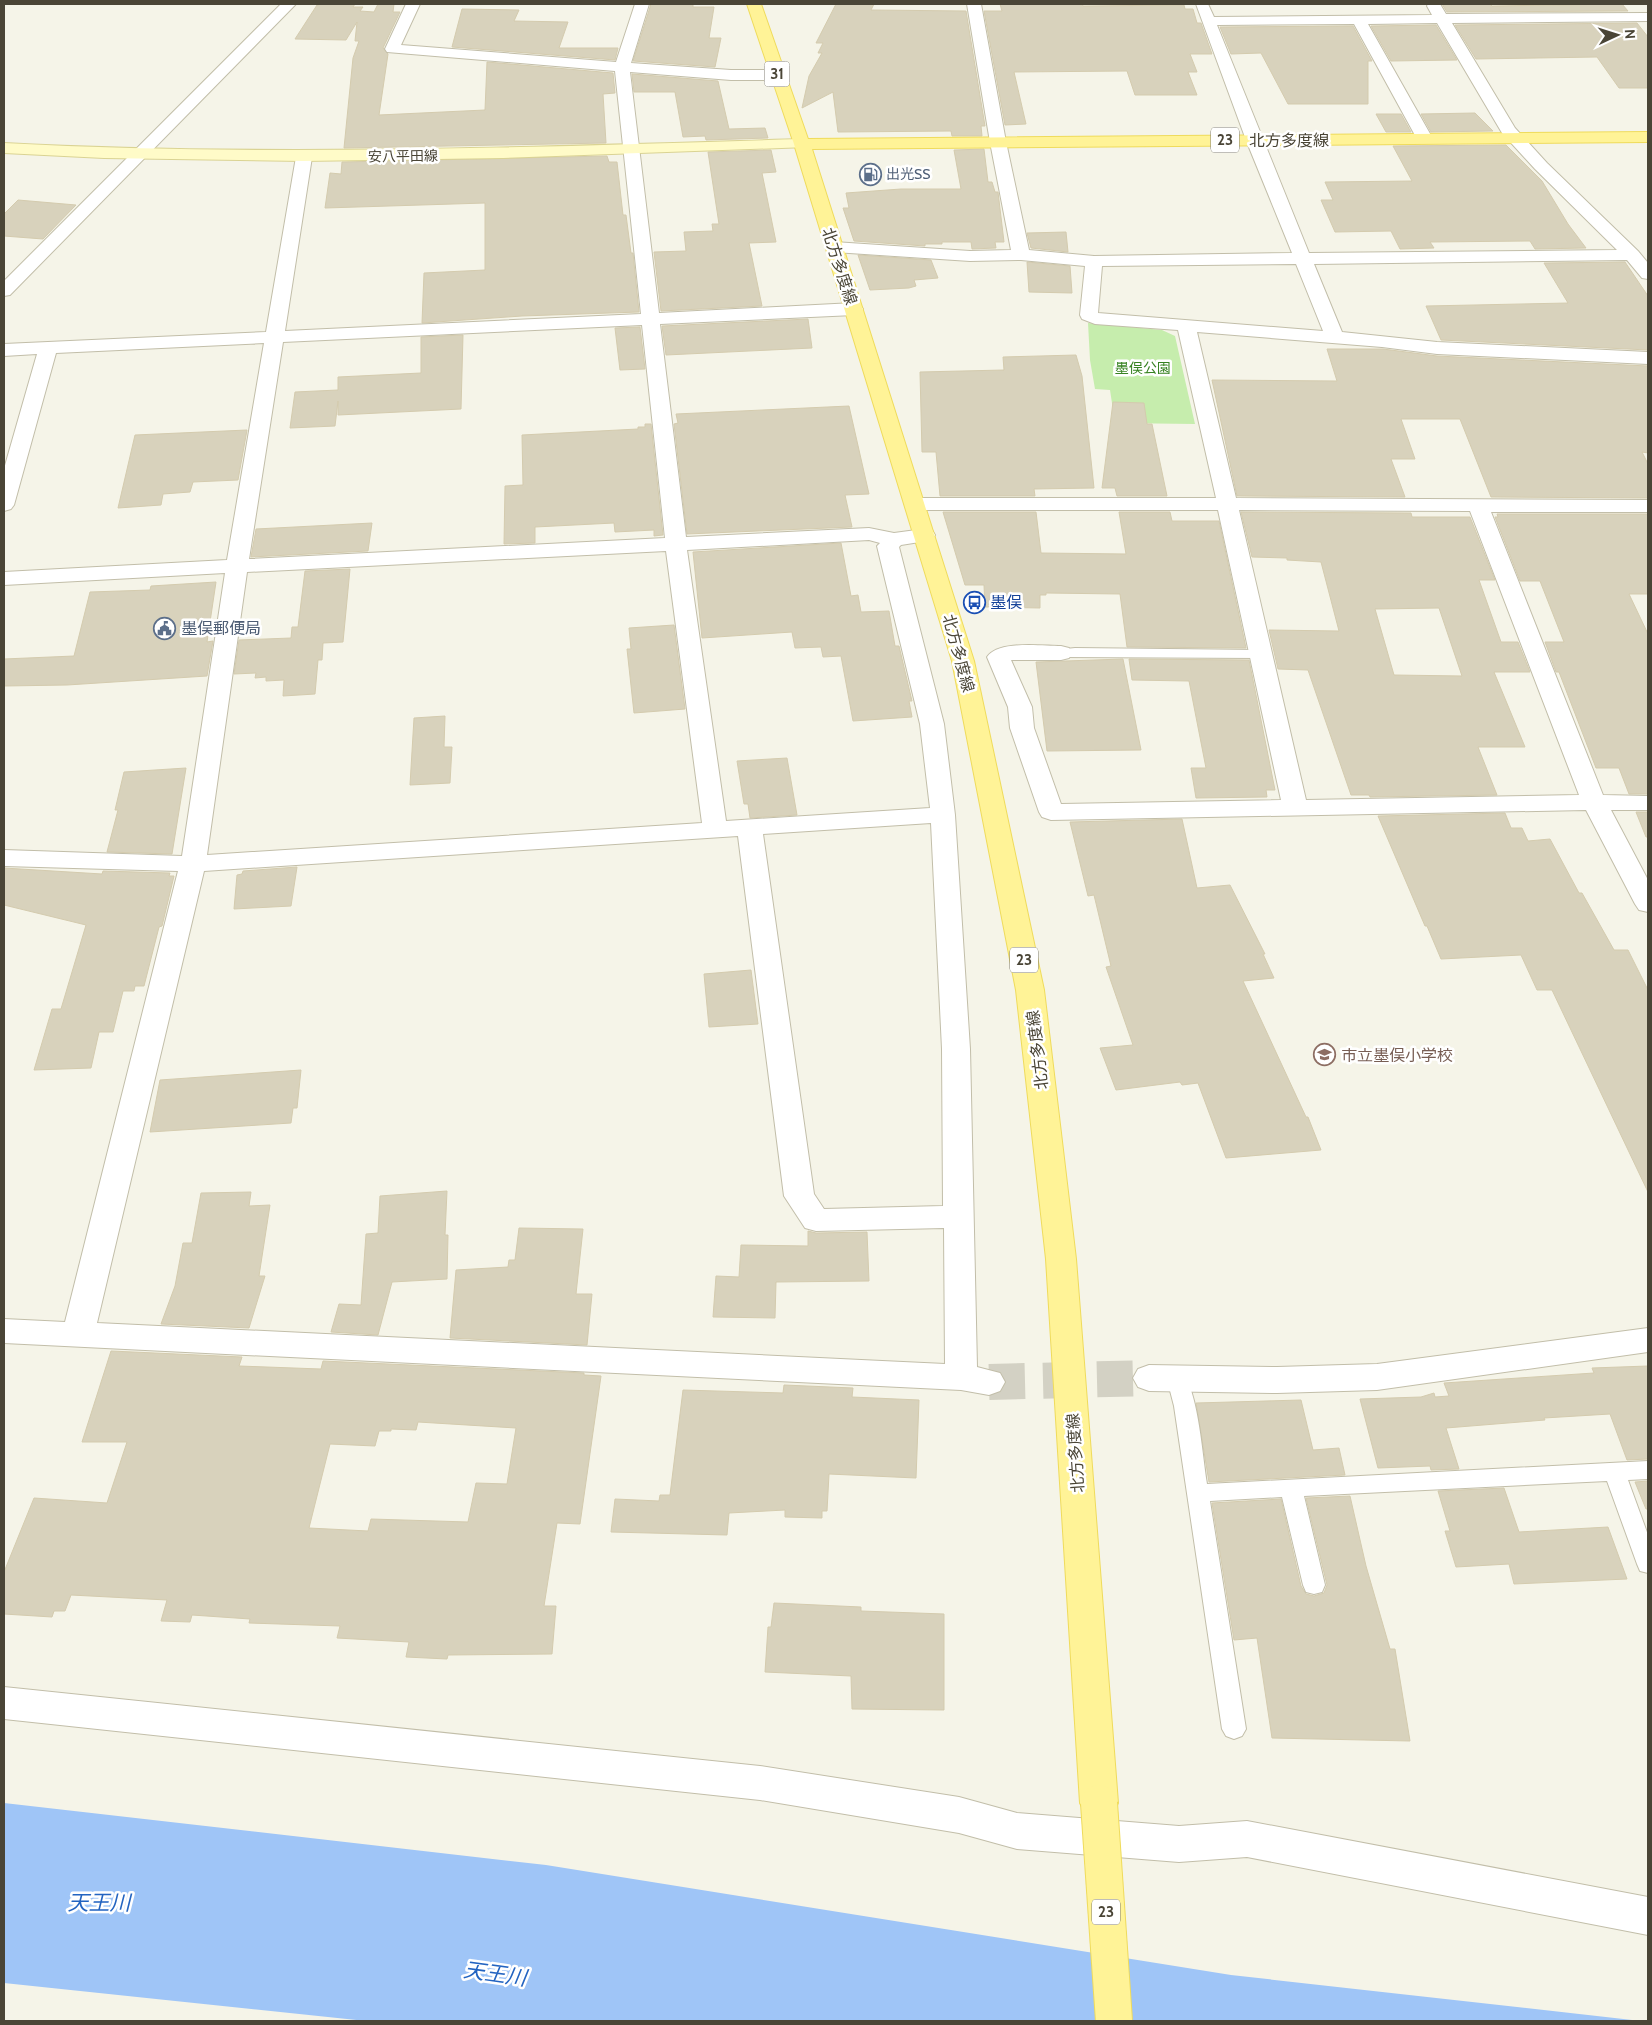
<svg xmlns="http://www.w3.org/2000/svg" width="1652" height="2025" font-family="Cabin,'Noto Sans JP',sans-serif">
  <rect width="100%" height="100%" fill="#f5f4e8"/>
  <path fill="#c6edad" d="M1088,323l74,7 13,6 20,88 -80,-1 -5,-33 -15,-1 -5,-29z"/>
  <path fill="#9fc5f7" d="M4,1803l542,62 685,110 410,46h-1275l-362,-38z"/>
  <path fill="#d8d2bc" stroke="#d4cbae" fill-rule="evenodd" d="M322,4h33l-2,3h10l-3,4 14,1 4,-8h16l-1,8h7l-17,36 5,6 -9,61 106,-5 2,-48 126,11 2,20 -12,1 3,49 -262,5 9,-90 6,-17h-4l2,-19 -11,18 -51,-1 22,-34z
    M651,4h42v3h21l-5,31h12l-6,29 -82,-6z
    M836,4h38l-3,6 95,1 19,115h-4l1,10h-30l-1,-5 -113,1 -5,-40 -31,16 7,-32 13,-23h-4l5,-10h-7z
    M1000,4h82l1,2 101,-1 1,4h8l4,14h4l11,31h-22l7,18h-9l9,23h-62l-8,-24 -113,1 12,52 -21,1 -21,-114h18z
    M1442,4h48l2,2 130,-2 6,7 -181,1z
    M462,9l57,1 -5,11 54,1 -9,26h59l-3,12 -163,-13z
    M1637,23l11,14v51h-29l-22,-31 -121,2 -21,-34z
    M1436,25l21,35 -66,1 -20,-35z
    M1353,26l19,35h-4v43h-80l-27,-51 -30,1 -11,-27z
    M632,74l86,7 11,48 36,-1 3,10 -62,2 -1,-4 -22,1 -8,-45h-41z
    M1475,113l18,18 -62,1 -10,-18z
    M1376,114h25l10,18h-25z
    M1506,145l36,36 26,43 18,24 -51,1 -5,-8 -100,1 4,6 -34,1 -9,-18 -56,1 -14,-32h12l-8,-18 87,-1 -19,-35z
    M984,149l4,33h4l3,10h3l6,50h-9l1,6 -24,1 -1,-7h-29v2h-17v2l-71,-5 -11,-33h6l-3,-15 55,-4h60l-7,-39z
    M771,150l5,22 -14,1 14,69 -27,1 13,63 -101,5 -7,-59 32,-1 -2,-19 29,-1 -1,-7h7l-11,-72z
    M607,156l2,6h8l6,53h3l5,38h2l6,59 -117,4 -100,7 2,-50 61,-3v-67l-160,5 5,-35 11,1 1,-12z
    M18,200l58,5 -33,34 -39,-3v-22z
    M1066,232l2,20 -37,-4 -4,-15z
    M858,255l73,5 7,18 -24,2 2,6 -7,2 -39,2z
    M1027,262l43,4 2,27 -43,-1z
    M1625,262l23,34v54l-207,-10 -15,-34 142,-3 -24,-40z
    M808,319l4,29 -146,7 -4,-29z
    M640,327l5,42 -25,1 -5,-42z
    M463,335l-2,74 -123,6v-14l-3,25 -45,2 5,-36 43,-2v-13l83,-4v-36z
    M1327,349h56l54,7 211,10v87l-6,-1 6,12v34l-157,-1 -31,-78h-59l14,40h-24l14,38 -168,-1 -25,-116 125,1z
    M1076,355l6,21 12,112 -60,1 1,7h-95l-4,-44h-14l-2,-80 84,-2 -1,-13z
    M1113,402l31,1 3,21h5l15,72h-50l-2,-8h-13z
    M849,406l20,88 -24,1 7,32 -165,7 -13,-110 4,-1 -2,-9z
    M645,424h6l12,111 -9,1v-6l-39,2 -1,-9 -79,4v16l-31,1 1,-58 18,-1 -1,-50 116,-6v-2h7z
    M247,430l-9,50 -45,2 -3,10 -27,2 -2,11 -43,3 17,-73z
    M943,512h93l5,41 85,1 -7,-42h51l2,9h47l27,127 -119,-1 -7,-53 -74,-1v2h-6v13l-55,-1 -1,-22h-19z
    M1241,512l170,1 1,4h58l25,63h-16l22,62h17l12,30h-36l31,75h-47l19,48 -127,2 -1,-2h-18l-43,-125 -30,-1 -9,-39 70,1 -18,-69 -34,-2v-2l-35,-1zM1439,608l23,68 -68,-1 -19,-66z
    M1497,514h151v80h-19l19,40v160h-19l-10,-26h-23l-37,-96h-3l-11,-30h19l-24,-61h-20l-25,-64h3z
    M372,523l-4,28 -117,6 5,-28z
    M841,543l10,53 7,-1 3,17 28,-1 6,35h4l13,55h-3l3,16 -59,4 -12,-65 -18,1 -2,-10 -26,1 -3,-16 -90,6 -9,-86z
    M350,569l-7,73 -20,1 -1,17h-4l-3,34 -32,2 1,-16 -18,1v-4l-11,1 1,-5 -22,1 5,-34 52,-2 1,-11h6l7,-56z
    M216,582l-9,60 6,-1 -6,35 -140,9 -63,1v-27l70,-3 16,-64 60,-2 1,-4z
    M674,625l11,84 -51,4 -7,-64h4l-2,-21z
    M1123,659l18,91 -94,1 -11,-89z
    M1129,659l120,1 26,130h-9l1,7 -71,1 -5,-30h15l-17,-87 -57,-1z
    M445,716l-1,31h8l-2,36 -40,2 4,-67z
    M787,758l10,57 -47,3 -2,-14h-4l-7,-43z
    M186,768l-14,86 -65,-2 11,-42h-3l9,-38z
    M1636,812h12v25h-2z
    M1505,813l6,15h11l6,13 22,-2 29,54h3l32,57h14l20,40v202l-96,-202h-15l-16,-35 -80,4 -14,-33h-2l-47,-110z
    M1182,819l15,69 33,-3 35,69h-2l11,24 -31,3 63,136h2l13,33 -95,8 -28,-75 -16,2 -2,-3 -64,8 -16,-42 33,-3 -27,-78 5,-1 -17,-71 -6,1 -18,-74z
    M297,867l-6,39 -57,3 3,-34 5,-1 1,-3z
    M4,868l98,6 1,-3 67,2 -1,3h5l-12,50 -3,1 -15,59h-9l-1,5h-11l-10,41h-14l-8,36 -57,2 18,-61h9l25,-84 -82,-20z
    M751,970l7,54 -49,3 -5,-53z
    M301,1070l-4,38h-4l-2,15 -141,9 10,-52z
    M447,1191l-2,44h3l-1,44 -55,3 -14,53 -47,-3 8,-28 22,1 5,-71 12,-1 2,-37z
    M251,1192l-2,14 21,-1 -11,71h6l-16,52 -88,-4 14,-38 8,-43h9l9,-50z
    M519,1228l64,1 -7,65h16l-5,51 -137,-7 6,-68 52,-3 1,-7h6z
    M808,1231l8,2 51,-1 2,49 -93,1 -1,36 -62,-1 3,-41 23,1 2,-32 67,1z
    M111,1351l131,6 -3,9 82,3 2,-8 261,12v2l17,1 -21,148 -23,-1 -13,83h12l-4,48 -104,1 -1,4 -41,-2 3,-15 -72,-4 3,-12 -91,-3 1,-4 -58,-4 -2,7 -29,-1 6,-21 -96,-5 -6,16h-11l-2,6 -48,-3v-42l30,-74 73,5 20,-61h-45zM418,1422l98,6 -9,56 -31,-1 -8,39 -97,-3 -3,12 -59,-3 21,-84 45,2 4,-15h12v-2l25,1z
    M1648,1366v93l-21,1 -17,-46 -66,4 1,2 -99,8 13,41 -28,1 -1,-4 -52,2 -18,-69 61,-2 13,-4 1,4 14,-1 -5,-13 150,-10 -2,-5z
    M784,1385l69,3 -1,9 67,3 -3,78 -87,-4 -2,37h-5v7l-37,-1v-7l-56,3 -2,22 -116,-3 4,-33 44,2 1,-6h10l13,-105 100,3z
    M1301,1400l12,50 26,-2 6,27 -136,7 -13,-79z
    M1648,1481v28h-2l-11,-27z
    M1504,1488l15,44 89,-5 19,52 -113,5 -5,-20 -53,3 -11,-36h5l-12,-40z
    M1350,1496l16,70 24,83h5l15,92 -138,-3 -15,-100 -23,2 -22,-137 69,-4 20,87 5,8 8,2 10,-3 3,-8 -21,-87z
    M774,1603l87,4v4l83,3v96l-92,-1 -1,-33 -86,-4 3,-45h3z"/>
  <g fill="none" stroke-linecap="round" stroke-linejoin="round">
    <path stroke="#d3d1c4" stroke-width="36" stroke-dasharray="36 18" stroke-linecap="butt" d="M989,1382l160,-4"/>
    <defs>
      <path id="service" d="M1075,648l186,2 5,1 2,3 -2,3 -5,1 -200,-1 -5,-1 -2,-3 2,-3z
        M1177,1371l7,2c15,28 18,79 23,111l441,-23v18l-20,1 20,55v38l-8,-2 -3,-7 -30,-83 -303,15 21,89 -3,7 -8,2 -8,-2 -3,-7 -21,-88 -72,4 36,228 -4,7 -8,3 -8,-3 -4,-7 -48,-323 -7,-27 3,-6z"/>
      <path id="minor" d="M281,4h15l-286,291 -6,1v-15z
        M406,4h14l-19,41 215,17 19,-58h14l-18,59 100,7h46l5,2 3,3 -3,3 -5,2h-46l-101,-8 29,241 195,-10 6,2 3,4 -3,4 -6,2 -194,9 26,213 183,-9 25,5 30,-4 8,1 3,5 -3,5 -31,5 -2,2 45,177 11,91 15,234 7,318 23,6 5,9 -5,9 -11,4 -28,-5 -957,-47v-24l61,3 113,-451 -174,-5v-16l178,6 43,-283 -221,12v-13l223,-12 37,-217 -208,10 -42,152 -3,4 -7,2v-42l33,-115 -33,2v-12l262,-12 30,-175 2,-3h12l2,3 -27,174 356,-17 -26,-243 -228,-19 -2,-3zM642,325l23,213 -416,21 34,-217zM869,540l11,3 -3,3 43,178 10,84 -204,13 -39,-271zM666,551l36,272 -495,32 40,-283zM931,823l11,226 1,157 -119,3 -10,-15 -51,-360zM738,836l46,360 21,32 11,3 128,-3 1,136 -848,-41 107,-452z
        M967,4h14l25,138 23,108 65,6 198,-3 -46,-113 -50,-136h12l6,13 218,-2 -5,-9 1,-2h12l6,10 202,-1v8l-196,2 63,105 32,35 91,88 10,12v16l-6,-1 -15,-18 -313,4 28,68 95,10 211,10v12l-211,-10 -55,-7 -185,-15 39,166 412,2v12h-157l112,283 45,1v14h-37l37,70v32l-9,-2 -4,-6 -49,-94 -535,10 -9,-3 -3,-5 -29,-84 -2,-21 -21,-50c11,-17 55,-11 74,-11l8,2 3,5 -3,5 -8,2h-50l21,47 2,21 27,76 220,-4 -63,-290h-303l-7,-2 -3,-4 3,-4 7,-2h301l-38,-168 -83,-6 -13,-5 -2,-4 5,-49 -64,-6 -51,1 -136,-9 -6,-1 -3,-4 3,-4 6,-1 136,9 41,-1 -21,-108zM1437,23l65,110 33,36 82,81 -308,3 -92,-228 137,-1 63,115 2,3h12l2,-3 -65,-115zM1296,264l27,67 -225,-18 4,-47zM1239,510l231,1 109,284 -273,5z
        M1648,1328v24l-271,38 -100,3 -128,-2 -11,-4 -5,-9 5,-9 11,-4 128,2 100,-3z
        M4,1687l756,79 199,31 58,16 162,13 68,-5 401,76v38l-401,-78 -68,5 -162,-13 -58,-16 -199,-33 -756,-81z"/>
      <path id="secondary" d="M802,139l6,2 2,3 -2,3 -305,11 -200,3 -199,-3 -100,-5v-10c267,14 531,4 798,-4z"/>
      <path id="primary" d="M747,4h14l47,135 840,-7v10l-836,7 162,512 70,329 32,269 42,544 -6,12 -13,5 -13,-5 -6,-12 -34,-544 -30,-269 -64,-329 -158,-517z"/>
    </defs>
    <use href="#service" stroke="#c2bea9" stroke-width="2"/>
    <use href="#minor" stroke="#c2bea9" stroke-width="2"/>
    <use href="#secondary" stroke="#dad393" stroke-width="2"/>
    <use href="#primary" stroke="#efdb5c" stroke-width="2"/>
    <use href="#service" fill="#fff" fill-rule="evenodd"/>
    <use href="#minor" fill="#fff" fill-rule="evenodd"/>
    <use href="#secondary" fill="#fffbc8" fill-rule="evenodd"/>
    <use href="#primary" fill="#fff397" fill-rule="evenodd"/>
    <defs>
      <path id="primary-bridge" d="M1099,1803l15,218"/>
    </defs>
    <use href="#primary-bridge" stroke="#efdb5c" stroke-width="38" stroke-linecap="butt"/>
    <use href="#primary-bridge" stroke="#fff397" stroke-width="36"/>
  </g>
  <defs>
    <symbol id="fuel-ring" viewBox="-11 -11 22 22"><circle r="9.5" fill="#fff" stroke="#5c6f8a" stroke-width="1.5"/><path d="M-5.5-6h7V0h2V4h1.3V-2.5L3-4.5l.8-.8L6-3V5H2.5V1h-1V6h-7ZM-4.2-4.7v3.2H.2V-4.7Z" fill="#5c6f8a"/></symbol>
    <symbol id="bus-ring" viewBox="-11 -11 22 22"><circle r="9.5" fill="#fff" stroke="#1a4fb4" stroke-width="1.5"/><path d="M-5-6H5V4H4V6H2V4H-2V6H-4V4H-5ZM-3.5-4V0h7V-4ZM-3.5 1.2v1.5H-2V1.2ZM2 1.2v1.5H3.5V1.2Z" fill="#1a4fb4"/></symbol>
    <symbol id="civic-ring" viewBox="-11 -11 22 22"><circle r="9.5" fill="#fff" stroke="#5c6f8a" stroke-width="1.5"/><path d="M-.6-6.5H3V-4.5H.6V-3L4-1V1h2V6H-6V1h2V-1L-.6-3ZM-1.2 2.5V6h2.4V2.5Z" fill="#5c6f8a"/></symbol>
    <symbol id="school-ring" viewBox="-11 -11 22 22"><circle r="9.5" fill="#fff" stroke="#8d6e63" stroke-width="1.5"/><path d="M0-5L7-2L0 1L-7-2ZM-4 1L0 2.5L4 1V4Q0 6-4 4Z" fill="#8d6e63"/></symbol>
  </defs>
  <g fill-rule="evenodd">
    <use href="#fuel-ring" x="858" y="162" width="25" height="25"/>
    <use href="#bus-ring" x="962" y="590" width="25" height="25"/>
    <use href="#civic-ring" x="152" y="616" width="25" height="25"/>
    <use href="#school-ring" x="1312" y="1042" width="25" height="25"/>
  </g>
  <g text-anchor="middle" stroke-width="5" stroke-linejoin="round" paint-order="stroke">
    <g font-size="14" fill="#4a4536" stroke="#fff">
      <text transform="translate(403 156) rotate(-1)" y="5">安八平田線</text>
    </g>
    <g font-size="14" fill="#4e5e75" stroke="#fff" text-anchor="start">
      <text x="886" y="179">出光SS</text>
    </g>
    <g font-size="14" fill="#378222" stroke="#fff">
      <text x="1143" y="373">墨俣公園</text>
    </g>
    <g fill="#fff" stroke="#807d72" stroke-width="1">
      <rect x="764.5" y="61.5" width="25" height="25" rx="4"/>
      <rect x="1211" y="127.5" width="28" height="25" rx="4"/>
      <rect x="1010" y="947.5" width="28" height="25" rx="4"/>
      <rect x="1092" y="1899.5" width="28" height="25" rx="4"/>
    </g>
    <g font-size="15" font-weight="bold" fill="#4a4536">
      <text x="777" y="79">31</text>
      <text x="1225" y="145">23</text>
      <text x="1024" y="965">23</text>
      <text x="1106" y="1917">23</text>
    </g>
    <g font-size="16" fill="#4a4536" stroke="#fff">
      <text x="1289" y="146">北方多度線</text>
      <text transform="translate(840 266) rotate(72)" y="6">北方多度線</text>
      <text transform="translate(959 653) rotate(75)" y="6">北方多度線</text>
      <text transform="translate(1037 1050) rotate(-97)" y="6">北方多度線</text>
      <text transform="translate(1075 1453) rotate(-94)" y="6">北方多度線</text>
    </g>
    <g font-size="16" fill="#164399" stroke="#fff" text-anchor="start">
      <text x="990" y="608">墨俣</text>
    </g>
    <g font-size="16" fill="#4e5e75" stroke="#fff" text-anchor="start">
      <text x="181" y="634">墨俣郵便局</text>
    </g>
    <g font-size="16" fill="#785e54" stroke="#fff" text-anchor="start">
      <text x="1341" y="1061">市立墨俣小学校</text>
    </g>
    <g font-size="21" font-style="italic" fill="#2364c1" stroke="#fff">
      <text x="99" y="1910">天王川</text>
      <text transform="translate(495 1974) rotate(8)" y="7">天王川</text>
    </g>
  </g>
  <rect width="1652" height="2025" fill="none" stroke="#4a4536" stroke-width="10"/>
  <g transform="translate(1617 35) rotate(86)" stroke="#ffffff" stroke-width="4" paint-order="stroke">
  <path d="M0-4L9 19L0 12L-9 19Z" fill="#4a4536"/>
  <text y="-8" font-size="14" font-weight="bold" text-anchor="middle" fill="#4a4536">N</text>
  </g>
</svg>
